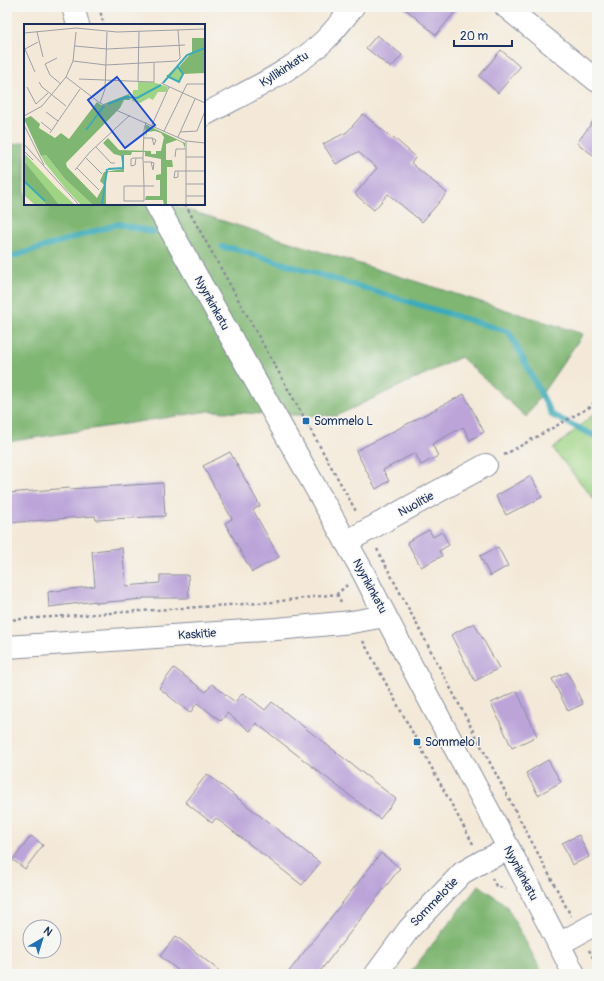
<svg xmlns="http://www.w3.org/2000/svg" width="604" height="981" font-family="Pangolin,sans-serif">
  <rect width="100%" height="100%" fill="#f6f6f2"/>
  <filter id="ink" filterUnits="userSpaceOnUse"><feTurbulence type="fractalNoise" baseFrequency=".025" numOctaves="2"/><feDisplacementMap in="SourceGraphic" scale="8" xChannelSelector="R" yChannelSelector="G"/><feConvolveMatrix kernelMatrix="1 2 1 2 8 2 1 2 1" color-interpolation-filters="sRGB"/></filter>
  <filter id="wash" filterUnits="userSpaceOnUse"><feTurbulence type="fractalNoise" baseFrequency=".012" numOctaves="4" result="noise"/><feDisplacementMap in="SourceGraphic" scale="16" xChannelSelector="R" yChannelSelector="G"/><feGaussianBlur stdDeviation="0.9" result="paint"/><feColorMatrix in="noise" values="0 0 0 0 0 0 0 0 0 0 0 0 0 0 0 0 0 1.4 0 .05"/><feComposite in="paint" operator="in"/></filter>
  <g filter="url(#wash)">
    <rect width="100%" height="100%" fill="#f4e9d8"/>
    <path fill="#9fd485" stroke="#5d8272" d="M597,411v92l-44,-54z"/>
    <path fill="#7fb672" stroke="#4d7268" d="M25,142v62h144l414,130 -57,83 -65,-60 -125,59 -73,-2 -54,-3 -202,31v-296z
      M479,885l27,20 37,69h-134z"/>
    <g fill="none" stroke-linecap="round" stroke-linejoin="round">
      <path stroke="#3cabba" stroke-width="6" d="M222,247l13,2 274,83 43,83 45,22
        M7,258l111,-34 35,8"/>
    </g>
    <g id="blocks">
      <path fill="#bca4d9" d="M403,7h56l-23,28z
        M377,35l25,20 -11,13 -25,-20z
        M501,50l19,17 -22,26 -19,-17z
        M363,114l29,24 1,-1 23,20 -5,6 36,30 -25,29 -34,-28 -14,16 -19,-16 22,-26 -19,-16 -22,12 -13,-20 24,-12z
        M597,116v42l-20,-15z
        M464,394l20,38 -14,8 -7,-13 -31,17 6,12 -17,9 -6,-12 -32,17 6,11 -13,8 -20,-38z
        M230,452l30,54 -7,4 26,47 -27,15 -27,-49 7,-4 -29,-53z
        M531,476l11,21 -20,11v-1l-16,8 -10,-19z
        M163,483l2,33 -69,4 -1,-4 -88,7v-30l63,-5v1z
        M429,530l4,7 9,-5 7,13 -10,6 3,5 -21,11 -14,-25z
        M498,547l10,19 -18,10 -10,-20z
        M122,548l4,38 34,-3v-8h28l1,23h-46v1l-47,4v-2l-47,6 -1,-15 47,-6 -3,-35z
        M474,623l25,45 -24,13 -24,-46z
        M174,668l32,24 6,-8 23,18 8,-9 22,17 7,-8 124,97 -16,20 -124,-96 -6,8 -23,-18 -6,8 -24,-18 -7,10 -31,-25z
        M567,672l16,32 -15,7 -16,-32z
        M517,691l20,45 -25,12 -21,-45z
        M548,760l13,22 -23,13 -12,-22z
        M207,774l113,89 -18,22 -86,-67 -4,5 -27,-21z
        M579,835l10,22 -17,8 -10,-22z
        M31,836l12,9 -18,24 -12,-9z
        M381,853l19,15 -82,106h-31z
        M176,936l47,38h-40l-23,-18z"/>
    </g>
  </g>
  <g filter="url(#ink)">
    <use href="#blocks" fill-opacity="0" stroke="#888c9b" stroke-width="1"/>
    <g fill="none" stroke-linecap="round" stroke-linejoin="round">
      <defs>
        <path id="street" d="M506,7l91,74
          M204,115c40,-22 88,-43 121,-75 10,-10 19,-22 28,-33
          M346,542l140,-77
          M7,647l270,-18 75,-7 33,-6
          M559,944l38,-21
          M376,974l33,-45 53,-56 21,-12 26,-12"/>
        <path id="secondary" d="M73,7l5,18
          M156,204l207,368c68,135 143,267 211,402"/>
      </defs>
      <use href="#street" stroke="#888c9b" stroke-width="24"/>
      <use href="#secondary" stroke="#888c9b" stroke-width="24"/>
      <path stroke="#888c9b" stroke-width="2.5" stroke-dasharray="3 3" stroke-linecap="butt" d="M99,7l5,18
        M185,204l172,309
        M504,455l86,-48 7,-8
        M377,549l194,367
        M337,594l4,8
        M7,620l266,-18 64,-8 10,-9
        M363,641l110,203
        M492,878l4,8 10,3
        M589,950l8,15"/>
      <use href="#street" stroke="#fff" stroke-width="22"/>
      <use href="#secondary" stroke="#fff" stroke-width="22"/>
    </g>
  </g>
  <g fill="#1f6fb2" stroke="#f6f6f2" stroke-width="1.5">
    <rect x="302" y="417" width="8" height="8" rx="2"/>
    <rect x="413" y="738" width="8" height="8" rx="2"/>
  </g>
  <g text-anchor="middle" stroke-width="3" stroke-linejoin="round" paint-order="stroke">
    <g font-size="12" fill="#1b2f5e" stroke="#f6f6f2">
      <text transform="translate(284 69) rotate(-33)" y="4">Kyllikinkatu</text>
      <text transform="translate(212 303) rotate(61)" y="4">Nyyrikinkatu</text>
      <text transform="translate(416 504) rotate(-29)" y="4">Nuolitie</text>
      <text transform="translate(370 586) rotate(62)" y="4">Nyyrikinkatu</text>
      <text transform="translate(197 634) rotate(-4)" y="4">Kaskitie</text>
      <text transform="translate(521 873) rotate(62)" y="4">Nyyrikinkatu</text>
      <text transform="translate(434 902) rotate(-46)" y="4">Sommelotie</text>
    </g>
    <g font-size="12" fill="#1b2f5e" stroke="#f6f6f2" text-anchor="start">
      <text x="314" y="425">Sommelo L</text>
      <text x="425" y="746">Sommelo I</text>
    </g>
  </g>
  <g transform="translate(24 24)">
    <rect width="181" height="181" fill="#f4e9d8"/>
    <path d="M154,42l5,8 -4,8 -13,-6zM114,58h15l15,5 -2,5h-8l-5,8 -4,-2 -9,5 -8,-2 1,-11h5zM0,129l32,34 19,18h-16l-35,-44zM22,131l19,24 28,26h-12l-16,-17 -20,-25 -4,-7zM0,157l23,24h-12l-11,-10z" fill="#9fd485"/>
    <path d="M168,14h13v35l-22,1 -4,-7 13,-15zM105,70l1,6h-6l-4,8 -54,55 1,4 30,31 7,-13 -4,-4 4,-9 19,-3 -2,-13 -7,-2 -11,-11 5,-5 11,12 32,1v3h5v-3h5l3,-14 -3,-4 -6,-2 -8,1 -1,5 -1,-12h2l38,18v5l-2,-5 -6,-3 -11,4v16h6l1,7h-6v38h-3l-1,-5h-18l1,-4h14v-16h-4v-5l5,-1v-15l-16,-3v-4h-13l-1,3h-7v17h-16l-2,4v29h-13l-28,-26 -19,-24 -5,1 -17,-37 7,-3 9,8 -1,4 16,10 6,-5 8,6 28,-37 4,3zM0,137l29,36 6,8h-12l-23,-24z" fill="#7fb672"/>
    <path fill="none" stroke="#3cabba" stroke-width="2" d="M143,52l12,6 4,-8 -5,-7M139,59l24,-28 18,-7M84,80l18,-7 11,1 24,-13M62,106l18,-24M84,145l15,-1v-13M0,157l21,20M78,181l5,-36"/>
    <path fill="none" stroke="#9d9fa7" stroke-width="1" d="M13,8l6,25M0,9l52,-5 41,4 88,-3M51,22l32,3 78,-4M0,23l11,25M1,25l13,-7M33,34l-12,6 5,11 11,9M49,37l33,4 71,-4 3,-3 -2,-28M42,53l34,26 86,38 19,2M55,55l75,3v-19M114,57l1,-50M15,58l3,5 24,19M137,59l44,20M3,63l9,17 12,-11M76,79l5,-14 2,-57M22,88l12,9M0,92l18,-10 24,-29 7,-16 3,-29M17,98l10,8M122,98l-2,8 -1,28 1,28v15h-20v-15h30M0,101l20,40M128,101l17,-38M140,107l23,-47h18M156,108l17,-1 8,-20M26,109l30,-44M154,113l17,-38M120,114h8l2,7 2,-5 -4,-2M0,120l55,61M72,123l15,16h4M0,127l9,9M151,133l1,-8h10M162,133h19M62,134l16,16M112,134l-1,7 -4,1v-7l2,-1h10M120,138h7l3,1 -1,7 -2,-8M53,144l22,22M51,146l15,-18 40,-37M154,147v6l-4,1 1,-7h30M162,160h19M162,172h19M162,181v-64"/>
    <path fill="#1d4ed8" fill-opacity="0.15" stroke="#1d4ed8" stroke-width="2" d="M93,53l38,48 -30,23 -37,-48z"/>
    <rect width="181" height="181" fill="none" stroke="#1b2f5e" stroke-width="2"/>
  </g>
  <rect width="604" height="981" fill="none" stroke="#f6f6f2" stroke-width="24"/>
  <g transform="translate(42 939) rotate(38)"><circle r="19" fill="#f6f6f2" stroke="#9ea6b7"/>
  <path d="M0-3L7 15L0 10L-7 15Z" fill="#1f6fb2"/>
  <text y="-6" font-size="11" font-weight="bold" text-anchor="middle" fill="#1b2f5e">N</text>
  </g>
  <path d="M454 40v6h58v-6" fill="none" stroke="#1b2f5e" stroke-width="2"/>
  <text x="460" y="40" font-size="12" fill="#1b2f5e" stroke="#f6f6f2" stroke-width="3" paint-order="stroke">20 m</text>
</svg>
